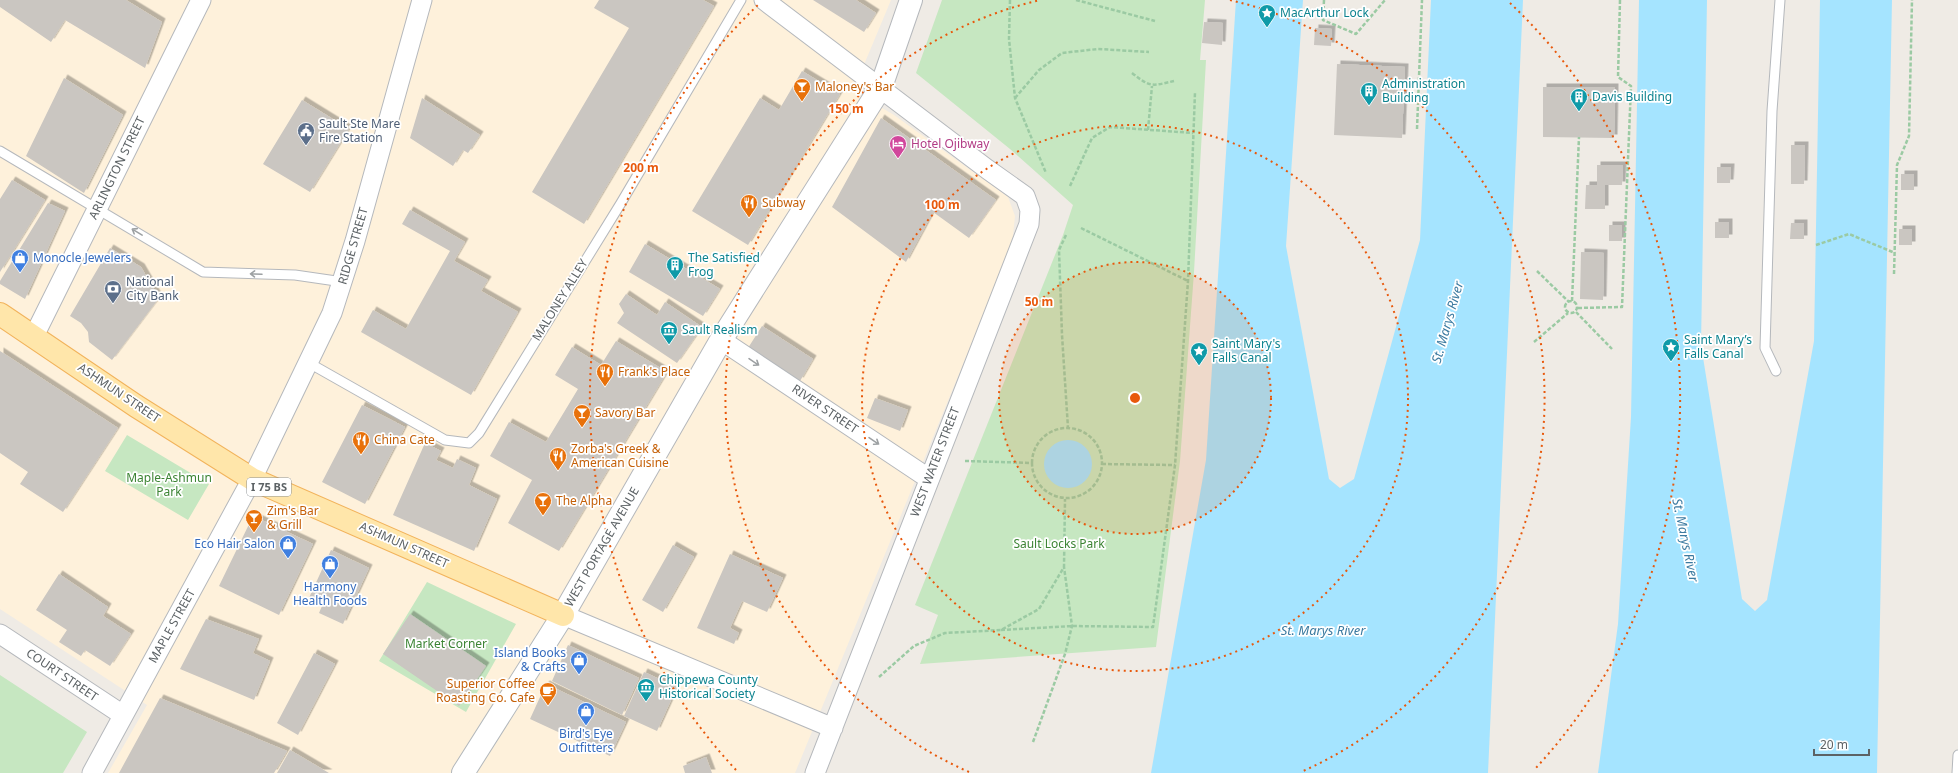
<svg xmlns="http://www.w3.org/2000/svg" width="1958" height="773" font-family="'Noto Sans',sans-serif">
  <defs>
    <filter id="shadow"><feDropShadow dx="3.5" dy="-3.5" stdDeviation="0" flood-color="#0004"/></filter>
  </defs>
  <rect width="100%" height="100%" fill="#efebe5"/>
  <path fill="#fef1db" d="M0,0h891l-38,91 41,24 114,82 7,19 -3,29 -217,528h-687l39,-68 -147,-96z"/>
  <path fill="#c6e7c1" d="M942,0h263l-5,60h6l-12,212 -14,189 -24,186 -236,17 18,-49 -23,-10 148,-370 10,-30 -63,-56 -94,-76z
    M127,435l82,49 -21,36 -83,-49z
    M427,582l89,42 -50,88 -87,-51z
    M0,675l87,57 -24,41h-63z"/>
  <path fill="#a5e4ff" d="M1236,0h67l-17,246 43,233 11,9 14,-9 66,-239 11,-240h92l-35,773h-337l55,-313z
    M1639,0h68l-6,345 41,254 13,12 12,-11 47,-259 6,-341h72l-15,773h-279l20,-149 13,-207z
    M1044 464a24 24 0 1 1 48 0a24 24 0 1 1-48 0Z"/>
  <path fill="#cac6c1" filter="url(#shadow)" d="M0,0h126l36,22 -17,46 -80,-48 -14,22 -51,-35z
    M599,0h104l11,6 -130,218 -52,-32 97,-164 -35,-20z
    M813,0h43l20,13 -12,19z
    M1204,22l19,1 -1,22 -20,-2z
    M1315,28l17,1 -1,17 -17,-1z
    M1337,64l68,3 -3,71 -68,-3z
    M802,71l38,23 -92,151 -56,-34 68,-113 19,12z
    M64,78l59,37 -39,78 -58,-37z
    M1543,87h72l-1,51 -71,-1z
    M422,98l58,37 -12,18 -5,-3 -10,16 -43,-28z
    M302,100l47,29 -39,63 -47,-28z
    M881,118l115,82 -27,38 -36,-26 -27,50 -74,-55z
    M1791,145h14l-1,39h-13z
    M1597,165h26l-1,20h-17v24h-20l1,-24h11z
    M1717,167h14l-1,16h-13z
    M1901,174h13v16h-13z
    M12,180l33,20 -45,72v-73z
    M48,203l17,8 -40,88 -25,-15v-3z
    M410,210l55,32 -11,19 34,19 -7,11 37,21 -47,83 -110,-63 12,-22 33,19 44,-78 -48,-27z
    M1715,222h14v16h-14z
    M1791,223h13v16h-14z
    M1609,225h13v16h-13z
    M1899,229h13v16h-13z
    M645,244l75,45 -17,27 -74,-44z
    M110,248l31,19 18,31 -47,62 -23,-18 -1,-10 -7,-9 -11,-7z
    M1581,252l23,1 -1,47 -23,-1z
    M626,294l31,21 8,-13 37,25 -25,36 -60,-40 7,-10 -5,-9z
    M762,326l51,33 -13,22 -52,-33z
    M616,341l51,31 -108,179 -51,-28 24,-43 -42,-24 19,-34 37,20 32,-53 -23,-14 17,-28 29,18z
    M0,351l118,77 -55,84 -43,-28 8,-12 -28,-19z
    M875,398l33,12 -8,21 -33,-13z
    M362,405l43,22 -40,77 -43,-22z
    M425,443l16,8 -5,9 17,8 4,-9 19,9 -7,17 28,14 -23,52 -81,-36z
    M253,516l60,28 -34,71 -60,-29z
    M673,545l21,12 -31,55 -21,-12z
    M331,550l38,18 -26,56 -24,-11 3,-7 -14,-6z
    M730,554l53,24 -16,34 -25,-11 -12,27 9,5 -5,11 -37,-16z
    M59,574l49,33 -5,9 28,18 -21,32 -25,-16 -4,6 -22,-14 8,-12 -31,-20z
    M410,614l76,52 -27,40 -76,-52z
    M206,619l53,20 -6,14 17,8 -16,39 -74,-31z
    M568,645l71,33 -17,37 -70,-34z
    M314,653l21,11 -37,71 -21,-12z
    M644,672l33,15 -20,44 -33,-15z
    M546,684l80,38 -16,34 -80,-37z
    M160,698l127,53 -13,22h-155z
    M290,750l39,23h-52z
    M706,757l6,16h-27l-2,-7z"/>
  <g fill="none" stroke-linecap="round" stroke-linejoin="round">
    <defs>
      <path id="service" d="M0,151l203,121 92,3 48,7
        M309,363l136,77 24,3 10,-10 142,-230 120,-203
        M1776,371l-11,-23 7,-237 8,-111
        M1957,773l1,-18"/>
      <path id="minor" d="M764,0l223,169 38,27 5,14 -1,14 -214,549
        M34,336l167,-336
        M721,340l207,138
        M563,615l270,113
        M0,634l123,81
        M92,773l160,-294 80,-166 23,-72 67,-241"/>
      <path id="tertiary" d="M563,615l158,-275 160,-253 30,-87"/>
      <path id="secondary" d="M463,773l100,-158"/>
      <path id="primary" d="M0,314l136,92 116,73 311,136"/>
    </defs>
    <use href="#service" stroke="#b5b8bc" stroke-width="11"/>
    <use href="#minor" stroke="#b5b8bc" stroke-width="21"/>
    <use href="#tertiary" stroke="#b5b8bc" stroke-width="24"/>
    <use href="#secondary" stroke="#b3b8bc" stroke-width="24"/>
    <use href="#primary" stroke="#f2b35b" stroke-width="24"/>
    <path stroke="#9bcaa3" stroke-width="2.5" stroke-dasharray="4 2" stroke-linecap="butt" d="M1010,0l-1,39 6,59 31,75
      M1076,0l79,21
      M1324,0l-1,20 33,14 29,-34
      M1132,73c19,15 20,13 42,8
      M1015,98l24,-28 23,-17 36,-4 51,3
      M1417,129l5,-129
      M1148,130l4,-44
      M1070,186l22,-48 18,-11 83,6
      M1081,228l107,53
      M1066,235l-7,15 3,85 6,93
      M1816,245l33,-11 46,19
      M1537,271l32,31
      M1894,274l3,-109 12,-29 3,-136
      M1565 307a6 6 0 1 1 12 0a6 6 0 1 1-12 0Z
      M1572,301l7,-164
      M1578,308l44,-1 9,-221 -13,-9 2,-77
      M1576,312l36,37
      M1534,342l34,-29
      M1032 463a35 35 0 1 1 70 0a35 35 0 1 1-70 0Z
      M965,461l67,2
      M1102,464l73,1
      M1001,630l71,-4 81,1 22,-162 13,-184 7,-189
      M879,677l35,-31 31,-13 56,-3 38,-21 25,-42 1,-68
      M1033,742l32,-88 7,-28 -8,-59"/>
    <use href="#service" stroke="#fff" stroke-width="9"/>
    <use href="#minor" stroke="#fff" stroke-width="19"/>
    <use href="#tertiary" stroke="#fff" stroke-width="22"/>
    <use href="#secondary" stroke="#fff" stroke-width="22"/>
    <use href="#primary" stroke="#ffe6aa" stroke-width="22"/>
  </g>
  <defs><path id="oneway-shaft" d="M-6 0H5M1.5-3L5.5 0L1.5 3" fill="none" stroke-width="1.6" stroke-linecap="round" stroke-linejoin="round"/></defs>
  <g stroke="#9da1a3">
    <use href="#oneway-shaft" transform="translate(137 232) rotate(-149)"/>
    <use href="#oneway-shaft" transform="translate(256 274) rotate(-178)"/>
    <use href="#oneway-shaft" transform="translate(754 362) rotate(34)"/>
    <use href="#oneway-shaft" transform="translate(874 441) rotate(34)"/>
  </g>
  <circle cx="1135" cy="398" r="136" fill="#e8590c" fill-opacity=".12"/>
  <g fill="none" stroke="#e8590c" stroke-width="2" stroke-dasharray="2 4">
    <circle cx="1135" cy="398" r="136"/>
    <circle cx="1135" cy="398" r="273"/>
    <path d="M969 772A409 409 0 0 1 1040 0M1230 0A409 409 0 0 1 1301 772"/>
    <path d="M736 770A545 545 0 0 1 760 3M1510 3A545 545 0 0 1 1534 770"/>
  </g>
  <defs>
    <symbol id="sight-pin" viewBox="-11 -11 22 30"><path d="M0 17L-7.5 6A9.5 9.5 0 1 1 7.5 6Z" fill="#0f9aa8" stroke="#fff"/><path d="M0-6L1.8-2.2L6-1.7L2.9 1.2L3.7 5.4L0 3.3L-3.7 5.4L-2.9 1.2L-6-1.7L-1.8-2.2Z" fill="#fff"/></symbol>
    <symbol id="bar-pin" viewBox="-11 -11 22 30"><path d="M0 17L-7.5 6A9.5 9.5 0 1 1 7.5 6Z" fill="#e8710a" stroke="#fff"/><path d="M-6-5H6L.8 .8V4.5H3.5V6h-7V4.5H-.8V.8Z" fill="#fff"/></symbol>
    <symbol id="building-pin" viewBox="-11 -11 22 30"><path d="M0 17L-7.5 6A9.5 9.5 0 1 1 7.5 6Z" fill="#0f9aa8" stroke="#fff"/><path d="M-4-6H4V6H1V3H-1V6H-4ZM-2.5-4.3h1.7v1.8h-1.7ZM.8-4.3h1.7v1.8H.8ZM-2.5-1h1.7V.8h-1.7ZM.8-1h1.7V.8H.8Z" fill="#fff"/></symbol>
    <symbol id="civic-pin" viewBox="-11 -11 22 30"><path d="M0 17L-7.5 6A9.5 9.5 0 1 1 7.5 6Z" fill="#5c6f8a" stroke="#fff"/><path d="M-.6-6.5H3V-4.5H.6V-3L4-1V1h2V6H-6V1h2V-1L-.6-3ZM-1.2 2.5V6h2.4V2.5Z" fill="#fff"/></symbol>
    <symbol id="hotel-pin" viewBox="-11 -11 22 30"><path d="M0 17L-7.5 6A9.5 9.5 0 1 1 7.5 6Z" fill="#d1479c" stroke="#fff"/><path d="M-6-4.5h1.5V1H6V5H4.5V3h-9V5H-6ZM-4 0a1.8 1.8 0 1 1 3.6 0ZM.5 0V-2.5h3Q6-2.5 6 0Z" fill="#fff"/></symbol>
    <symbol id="restaurant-pin" viewBox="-11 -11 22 30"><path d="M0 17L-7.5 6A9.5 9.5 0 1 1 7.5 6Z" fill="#e8710a" stroke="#fff"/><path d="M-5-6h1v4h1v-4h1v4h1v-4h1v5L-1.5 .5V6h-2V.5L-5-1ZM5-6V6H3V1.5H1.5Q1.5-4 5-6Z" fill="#fff"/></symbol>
    <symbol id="shop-pin" viewBox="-11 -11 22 30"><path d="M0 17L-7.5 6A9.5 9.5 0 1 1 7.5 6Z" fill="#3f7fe0" stroke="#fff"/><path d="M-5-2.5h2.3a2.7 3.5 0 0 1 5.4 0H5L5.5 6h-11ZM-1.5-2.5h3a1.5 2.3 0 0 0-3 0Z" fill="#fff"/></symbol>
    <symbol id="bank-pin" viewBox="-11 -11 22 30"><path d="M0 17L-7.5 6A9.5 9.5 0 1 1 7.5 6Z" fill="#5c6f8a" stroke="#fff"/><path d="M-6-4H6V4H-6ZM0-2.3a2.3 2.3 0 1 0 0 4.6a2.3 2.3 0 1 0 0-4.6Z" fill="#fff"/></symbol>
    <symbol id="museum-pin" viewBox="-11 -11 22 30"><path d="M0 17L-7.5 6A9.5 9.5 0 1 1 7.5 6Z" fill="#0f9aa8" stroke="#fff"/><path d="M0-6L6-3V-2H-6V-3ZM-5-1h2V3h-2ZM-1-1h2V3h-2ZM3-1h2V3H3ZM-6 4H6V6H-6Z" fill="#fff"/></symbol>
    <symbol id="cafe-pin" viewBox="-11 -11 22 30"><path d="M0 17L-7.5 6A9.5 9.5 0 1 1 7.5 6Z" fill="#e8710a" stroke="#fff"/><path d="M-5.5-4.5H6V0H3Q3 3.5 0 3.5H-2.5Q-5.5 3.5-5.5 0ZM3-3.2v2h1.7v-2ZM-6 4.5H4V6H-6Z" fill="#fff"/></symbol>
  </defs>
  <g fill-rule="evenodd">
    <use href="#sight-pin" x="1257" y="3" width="20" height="27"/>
    <use href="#bar-pin" x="792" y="77" width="20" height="27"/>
    <use href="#building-pin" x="1359" y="81" width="20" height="27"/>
    <use href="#building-pin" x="1569" y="87" width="20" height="27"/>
    <use href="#civic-pin" x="296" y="121" width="20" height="27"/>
    <use href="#hotel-pin" x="888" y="134" width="20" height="27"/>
    <use href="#restaurant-pin" x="739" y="193" width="20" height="27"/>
    <use href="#shop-pin" x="10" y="248" width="20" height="27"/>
    <use href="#building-pin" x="665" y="255" width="20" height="27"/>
    <use href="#bank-pin" x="103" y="279" width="20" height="27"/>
    <use href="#museum-pin" x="659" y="320" width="20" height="27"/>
    <use href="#sight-pin" x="1661" y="337" width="20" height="27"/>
    <use href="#sight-pin" x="1189" y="341" width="20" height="27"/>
    <use href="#restaurant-pin" x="595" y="362" width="20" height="27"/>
    <use href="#bar-pin" x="572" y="403" width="20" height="27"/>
    <use href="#restaurant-pin" x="351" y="430" width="20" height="27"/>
    <use href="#restaurant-pin" x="548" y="446" width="20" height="27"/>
    <use href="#bar-pin" x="533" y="491" width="20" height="27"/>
    <use href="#bar-pin" x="244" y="508" width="20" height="27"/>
    <use href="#shop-pin" x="278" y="534" width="20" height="27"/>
    <use href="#shop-pin" x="320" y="554" width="20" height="27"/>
    <use href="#shop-pin" x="569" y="650" width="20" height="27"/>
    <use href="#museum-pin" x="636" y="677" width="20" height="27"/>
    <use href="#cafe-pin" x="538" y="681" width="20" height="27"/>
    <use href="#shop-pin" x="576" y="701" width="20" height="27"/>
  </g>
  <g text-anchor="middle" stroke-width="3.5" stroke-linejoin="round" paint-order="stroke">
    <rect fill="#fff" stroke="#8d9193" stroke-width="1" x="247" y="478" width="44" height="18" rx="3"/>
    <g font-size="11" font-weight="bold" fill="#5c6265">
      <text x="269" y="491">I 75 BS</text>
    </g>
    <g font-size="12" fill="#0d838f" stroke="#fff" text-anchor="start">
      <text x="1280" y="17">MacArthur Lock</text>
      <text x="1382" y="88">Administration<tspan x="1382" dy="14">Building</tspan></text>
      <text x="1592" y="101">Davis Building</text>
      <text x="688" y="262">The Satisfied<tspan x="688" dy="14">Frog</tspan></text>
      <text x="682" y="334">Sault Realism</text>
      <text x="1684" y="344">Saint Mary’s<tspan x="1684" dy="14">Falls Canal</tspan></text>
      <text x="1212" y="348">Saint Mary's<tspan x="1212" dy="14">Falls Canal</tspan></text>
      <text x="659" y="684">Chippewa County<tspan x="659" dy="14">Historical Society</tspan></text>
    </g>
    <g font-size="12" fill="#c56008" stroke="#fff" text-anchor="start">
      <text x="815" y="91">Maloney's Bar</text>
      <text x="762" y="207">Subway</text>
      <text x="618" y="376">Frank's Place</text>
      <text x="595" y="417">Savory Bar</text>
      <text x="374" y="444">China Cate</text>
      <text x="571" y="453">Zorba's Greek &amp;<tspan x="571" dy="14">American Cuisine</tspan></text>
      <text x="556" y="505">The Alpha</text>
      <text x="267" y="515">Zim's Bar<tspan x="267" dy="14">&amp; Grill</tspan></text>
      <text x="535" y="688" text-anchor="end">Superior Coffee<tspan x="535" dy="14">Roasting Co. Cafe</tspan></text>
    </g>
    <g font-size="12" fill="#4e5e75" stroke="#fff" text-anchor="start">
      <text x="319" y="128">Sault Ste Mare<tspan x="319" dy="14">Fire Station</tspan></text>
      <text x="126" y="286">National<tspan x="126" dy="14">City Bank</tspan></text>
    </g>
    <g font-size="12" fill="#b23c85" stroke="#fff" text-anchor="start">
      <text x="911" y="148">Hotel Ojibway</text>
    </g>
    <g font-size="12" fill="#5c6265" stroke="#fff">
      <text transform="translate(117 168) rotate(-64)" y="4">ARLINGTON STREET</text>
      <text transform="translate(353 246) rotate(-74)" y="4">RIDGE STREET</text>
      <text transform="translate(560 300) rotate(-58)" y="4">MALONEY ALLEY</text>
      <text transform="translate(119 393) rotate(34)" y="4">ASHMUN STREET</text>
      <text transform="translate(825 409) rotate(34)" y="4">RIVER STREET</text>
      <text transform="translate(935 462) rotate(-69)" y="4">WEST WATER STREET</text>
      <text transform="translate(404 545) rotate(24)" y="4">ASHMUN STREET</text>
      <text transform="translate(602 547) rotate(-60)" y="4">WEST PORTAGE AVENUE</text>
      <text transform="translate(172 626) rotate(-61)" y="4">MAPLE STREET</text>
      <text transform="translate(62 675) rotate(34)" y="4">COURT STREET</text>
    </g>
    <g font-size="12" fill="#366cbe" stroke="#fff" text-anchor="end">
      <text x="33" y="262" text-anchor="start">Monocle Jewelers</text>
      <text x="275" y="548">Eco Hair Salon</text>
      <text x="330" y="591" text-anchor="middle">Harmony<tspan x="330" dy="14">Health Foods</tspan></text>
      <text x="566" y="657">Island Books<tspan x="566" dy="14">&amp; Crafts</tspan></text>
      <text x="586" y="738" text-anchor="middle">Bird's Eye<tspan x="586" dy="14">Outfitters</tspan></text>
    </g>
    <g font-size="12" fill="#3c8434" stroke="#fff">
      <text x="169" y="482">Maple-Ashmun<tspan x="169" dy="14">Park</tspan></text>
      <text x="1059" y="548">Sault Locks Park</text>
      <text x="446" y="648">Market Corner</text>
    </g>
    <g font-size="13" font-style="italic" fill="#3b7aa0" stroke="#fff">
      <text transform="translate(1447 322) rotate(-74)" y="5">St. Marys River</text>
      <text transform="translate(1686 540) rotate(78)" y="5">St. Marys River</text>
      <text x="1323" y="635">St. Marys River</text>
    </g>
  </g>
  <circle cx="1135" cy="398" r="6" fill="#e8590c" stroke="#fff" stroke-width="2"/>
  <g font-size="12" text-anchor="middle" font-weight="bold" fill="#e8590c" stroke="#fff" stroke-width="3.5" stroke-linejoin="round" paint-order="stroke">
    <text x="846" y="113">150 m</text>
    <text x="641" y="172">200 m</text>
    <text x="942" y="209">100 m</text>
    <text x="1039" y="306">50 m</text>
  </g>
  <path d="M1814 749v6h55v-6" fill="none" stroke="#5c6265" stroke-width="2"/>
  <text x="1820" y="749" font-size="12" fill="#5c6265" stroke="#ffffff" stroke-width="3" paint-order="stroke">20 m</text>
</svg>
